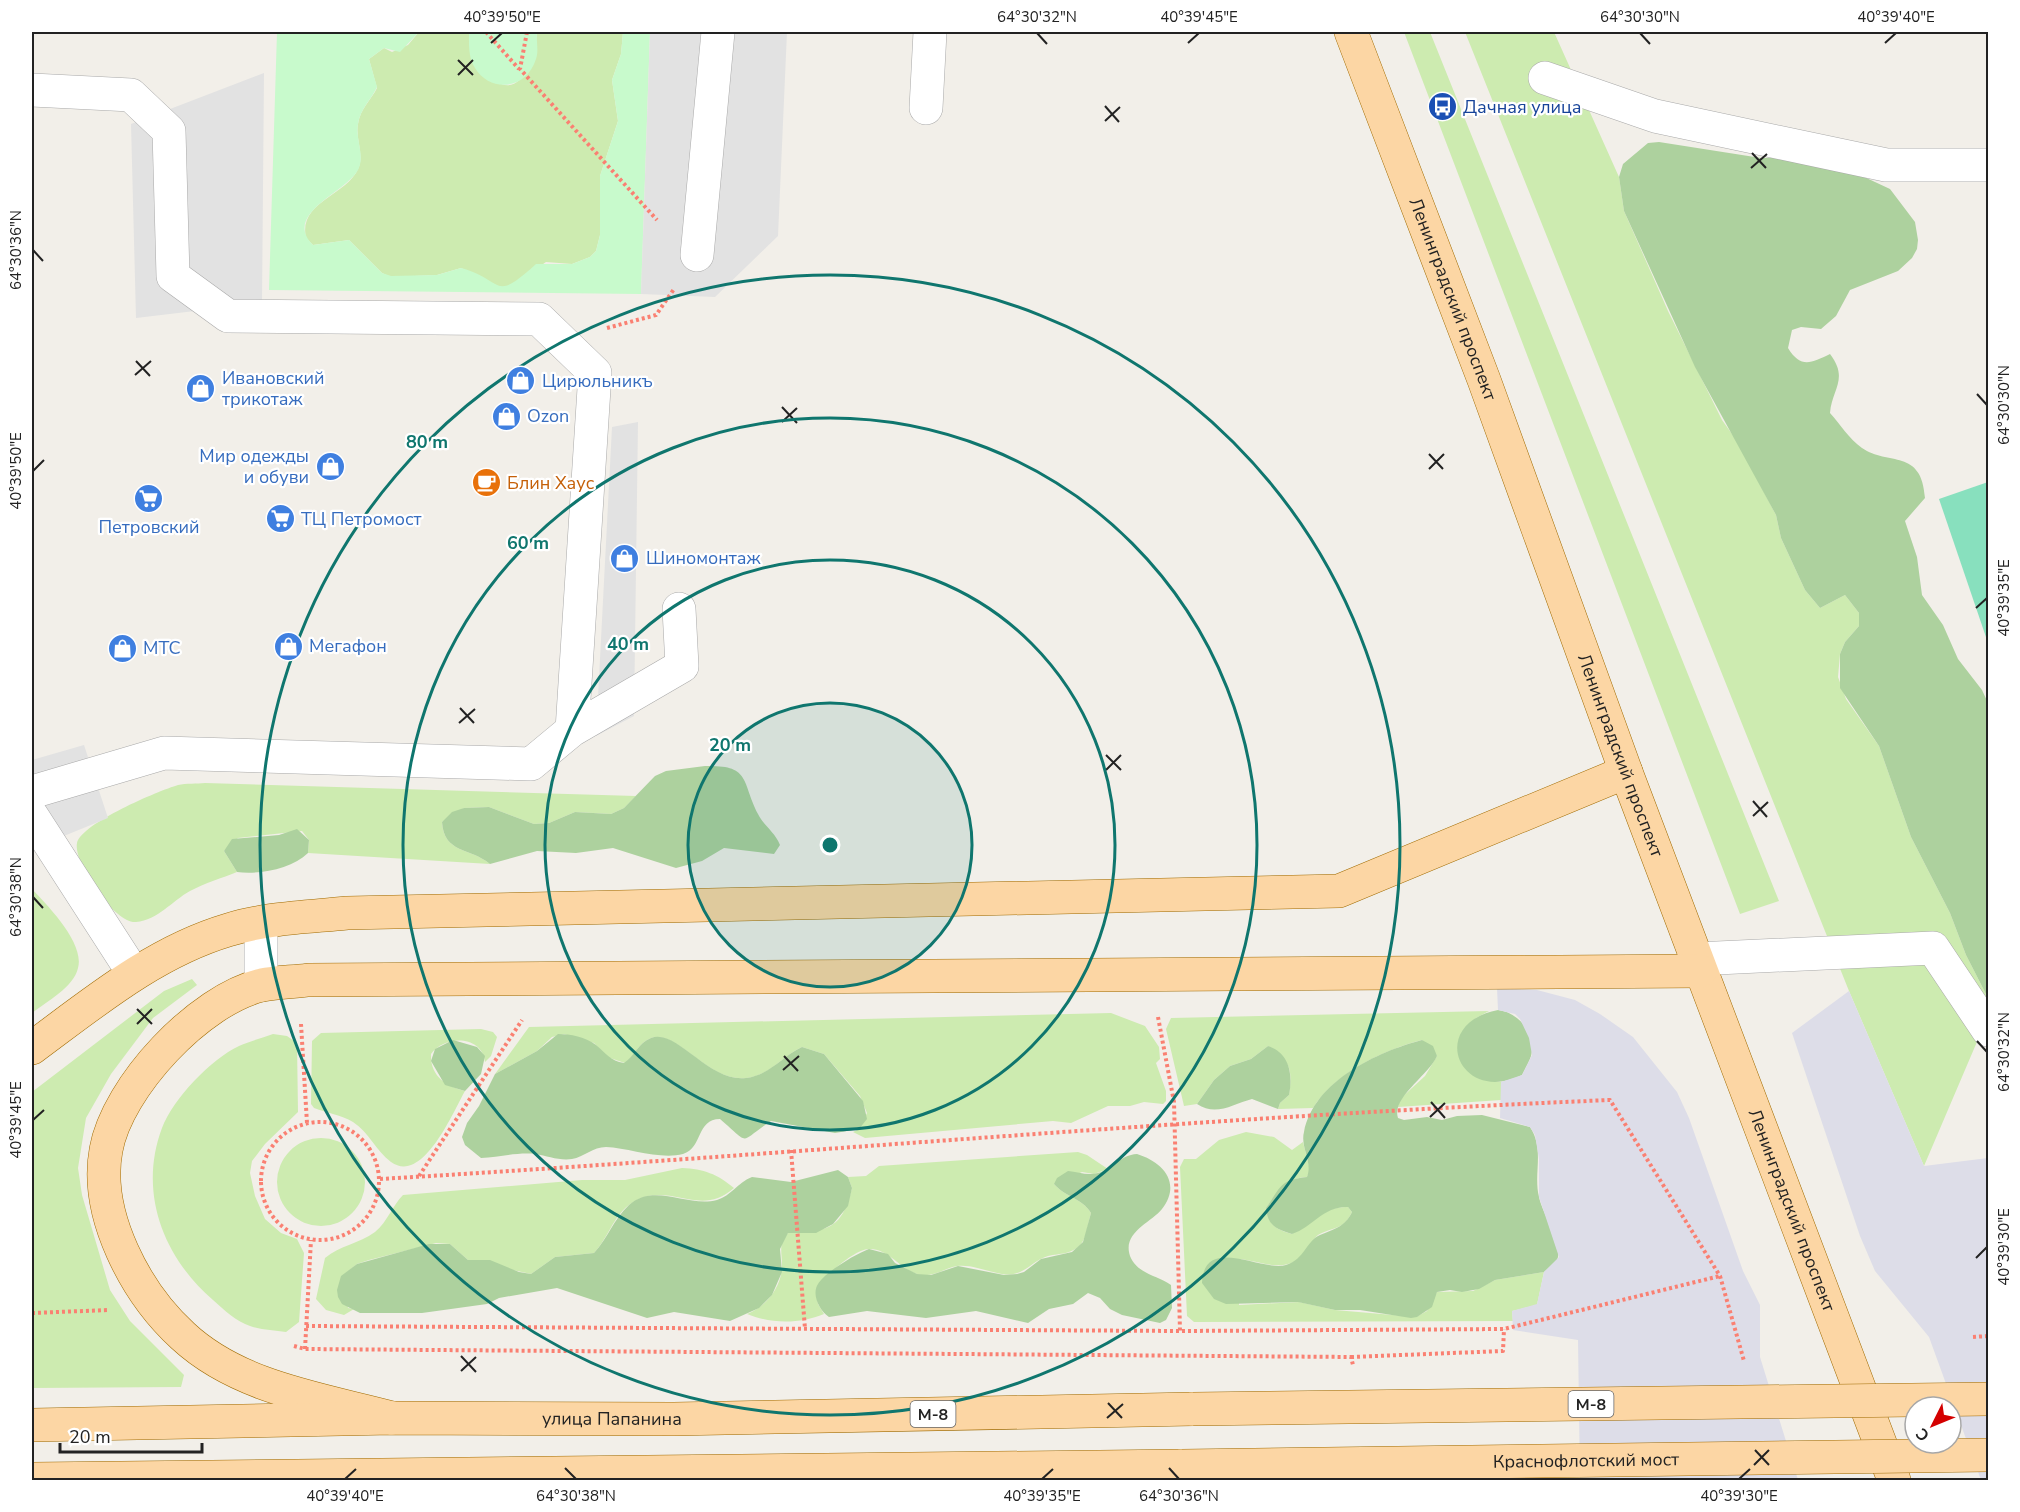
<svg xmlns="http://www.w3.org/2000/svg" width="2020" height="1512" font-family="'Nunito Sans',sans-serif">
  <rect width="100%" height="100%" fill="#f2efe9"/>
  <path fill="#cdebb0" d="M419,32h50c1,19 2,22 14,37 33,41 52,-5 54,-37h86l-2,22 -9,26 6,41 -18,55v59l-4,16 -6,6 -18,7 -26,-2 -35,24 -9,2 -41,-20 -24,7 -46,2 -9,-4 -33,-33 -36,5 -7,-7c-8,-36 40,-42 52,-69 7,-14 -3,-30 0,-45 2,-15 13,-24 19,-36l-8,-29 15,-11 8,4 16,-7z
    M1404,32h26l349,869 -39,13z
    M1465,32h89l65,145 5,34 44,100 54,109 15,21 39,74 5,23 24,52 15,18 25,-13 14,18v13l-14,16 -5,12 -2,23 8,22 33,47 32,91 39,76 16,42 22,43v18l-64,150 -75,-175z
    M205,783l431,13 -12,12 -13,6 -36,-2 -26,11 -15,1 -45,-17 -25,1 -22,14c2,32 28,25 48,42l-182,-11 1,-13 -7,-9 -64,7 -14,13 13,21c-15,6 -32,11 -47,19 -18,10 -32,29 -54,31 -21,2 -63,-59 -59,-79 5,-20 81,-52 101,-58 8,-2 19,-1 27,-2z
    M32,889c15,16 53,54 46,79 -4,19 -32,34 -46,45z
    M192,979l5,6 -44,33 -42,56 -25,44 -8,50 4,27 28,95 20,31 54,54 -3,12 -149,1v-296l132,-101z
    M1489,1011l-13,7 -16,19 24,42 17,3v18l-103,7 1,-7 26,-24 12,-20 -15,-16c-39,10 -87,33 -109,68l-35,1 2,-6 9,-8c4,-27 1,-34 -21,-49l-17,13 -21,7 -16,14 -17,24 -13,2 -18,-77 5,-11z
    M1111,1013l34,13 14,21 1,12 -4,4 10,28v10l-3,3 -19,-2 -14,4h-22l-37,17 -18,-2 -188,17 -12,-6 6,-3 8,-16 -7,-17 -36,-42 -22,-7c-21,10 -31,28 -56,31 -37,5 -69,-49 -95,-40 -13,5 -16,18 -26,25l-18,-6 -13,-14 -30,-9 -12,3 -15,14 -42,23 34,-47z
    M481,1029l12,3 4,5 -6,19 -6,6c-3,-27 -40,-27 -54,-8 -1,22 15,32 34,37 -12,21 -42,94 -74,71 -15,-11 -22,-30 -38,-40 -12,-7 -26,-9 -39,-14l-3,-4 1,-63 9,-8z
    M273,1034l14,2 10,7 1,69 -33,32 -13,17 -2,12 5,23 10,23 16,14 16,6 7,14 -5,69 -13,10c-12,-2 -25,-2 -36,-6 -13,-4 -27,-17 -37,-26 -50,-43 -75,-108 -51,-172 11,-29 49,-69 77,-82 11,-5 23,-8 34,-12z
    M1246,1132l28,5 18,13 11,-8 7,28 -3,7c-21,1 -30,15 -41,31 4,18 9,21 26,26 17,-12 34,-28 56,-27l4,5c-9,19 -18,14 -34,23 -6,5 -9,13 -14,19 -19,20 -41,8 -63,5l-2,46 60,-3 36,8 81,7 11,-6 10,-19 36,-1 22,-11 49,-8 -7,33 -25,6 1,10 -319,1 -7,-6 -7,-149 4,-8h12l23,-19z
    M277 1182a44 44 0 1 1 88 0a44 44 0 1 1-88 0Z
    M1078,1152l9,3 21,14 -14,5 -12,-2 -28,12c11,13 28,14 37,29 -3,9 -4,24 -10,31 -10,11 -20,9 -33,12 -17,5 -25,22 -46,18 -13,-2 -31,-10 -45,-8 -13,2 -25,13 -40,8 -17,-5 -29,-26 -48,-25 -15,0 -46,29 -53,41l2,14 6,10c-24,10 -53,10 -77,0 19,-7 35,-27 35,-49 0,-13 -4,-21 6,-32 39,-3 53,-1 64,-45l-4,-11 18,-1 13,-10z
    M682,1168c22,1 35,6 52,20 -33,30 -63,-5 -97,12 -23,11 -27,36 -43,53l-39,4 -24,17 -63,-14 -18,-16 -14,-1 -67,17 -12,4 -16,13 7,31 6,1 -10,6 -18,-5 -10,-11 9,-41c15,-13 34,-14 50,-26 13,-11 17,-26 28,-37l179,-15h43z"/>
  <path fill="#add19e" d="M1659,142l102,16 44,-1 55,18 30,14 25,33 3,18 -1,9 -5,9 -14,13 -48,19 -14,26 -15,13 -20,-2 -9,3 -4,18c13,21 23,15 42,6 19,25 2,35 0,59 10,11 19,26 32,35 26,18 60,0 63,50l-20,23 12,36 5,38 21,30 15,34 24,31 6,13v295l-22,-43 -16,-42 -39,-76 -32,-91 -39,-58v-34l5,-12 14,-16v-13l-14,-18 -25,13 -15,-18 -24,-52 -5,-23 -81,-148 -71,-156 -5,-34 4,-13 25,-21z
    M705,766c46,-1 36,14 53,48 6,12 17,18 22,31l-6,9 -50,-6 -22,13 -26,7 -63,-20 -37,5 -39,-2 -47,13c-20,-17 -46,-10 -48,-42l10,-10 12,-4 25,-1 45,17 15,-1 26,-11 36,2 13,-6 31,-32 11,-5z
    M297,829l12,11 -1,13c-16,16 -50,22 -71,19l-13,-21 8,-12 47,-4z
    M1498,1010c20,2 39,24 33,46 -2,6 -6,13 -9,19 -63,31 -96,-51 -24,-65z
    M558,1034c12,0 28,3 38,11 10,8 14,16 28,18 11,-7 14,-20 27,-25 26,-10 58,45 95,40 24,-3 35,-21 56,-31l22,7 39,47 4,18 -8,10 -24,4 -64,-12c-34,22 -19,25 -51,-2 -24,0 -17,29 -37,35 -23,6 -54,-6 -77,-7 -13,0 -22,10 -34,12 -12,2 -25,-3 -36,-5 -18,-2 -37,3 -55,4l-16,-13 -3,-8 5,-14 12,-17 16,-32 42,-23z
    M453,1040l24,7 8,9 -4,18 -16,17 -20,-6 -14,-24 4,-12z
    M1422,1040l11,6 4,10c-9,20 -46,42 -39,62l6,2 23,-3 15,3 15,-4 25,-1 48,12c15,23 3,46 9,70 3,16 25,49 18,63l-13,12 -49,8 -16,9 -17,3 -12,-2 -13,2 -5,15 -15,10 -6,1 -51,-8h-25l-37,-8 -72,2 -12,-5 -12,-16c2,-49 59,-11 84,-18 19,-6 20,-24 34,-30 14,-6 25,-8 32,-23l-4,-5c-25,-1 -35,20 -56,27 -16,-5 -24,-8 -26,-26 15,-21 13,-28 41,-31 6,-15 -7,-30 -3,-45 10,-51 73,-80 118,-92z
    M1268,1046c22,7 25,29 21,49l-9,8 -2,6 -26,-10c-19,5 -36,18 -55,5l17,-24 16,-14 21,-7z
    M1137,1154c26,8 45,29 25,55 -11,14 -40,23 -32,47 7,18 27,19 41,29l1,23 -6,12 -6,3 -38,-8 -12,-6 -10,-11 -12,-5 -15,11 -24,5 -21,14 -52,-12 -50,7 -59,-7 -38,6c-9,-6 -18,-22 -11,-33 6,-11 39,-31 51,-35l19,5 7,9 22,11 14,1 27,-9 46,9 13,-1 7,-2 17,-13 31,-7 11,-10 8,-29c-9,-15 -26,-16 -37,-29l3,-6 11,-7c10,1 20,5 30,2 15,-4 22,-18 39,-19z
    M838,1170l10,7 4,11 -4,18 -15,18 -17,9h-28l-8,16 2,23 -10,23 -13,13 -29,13 -56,-9 -27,6 -90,-30 -58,10 -12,6 -65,9h-62l-18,-9 -4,-7 -1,-7 4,-14 16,-12 72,-20h21l18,16h22l29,12 12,2 24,-17 39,-4c14,-15 19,-33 35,-48 26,-23 59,3 88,-5 14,-4 21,-18 35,-23l39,5z"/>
  <path fill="#c8facc" d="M277,32h142l-19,20 -16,-4 -15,11 8,28c-6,13 -17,22 -19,37 -3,16 9,35 -2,49 -15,21 -73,42 -43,72l36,-5 33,33 9,3 46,-1 24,-7c44,12 31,36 75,-4h36l18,-7 6,-6 4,-16v-59l18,-55 -6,-41 9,-26 2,-22h27l-9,262 -372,-4z
    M469,32h68c-1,8 2,19 -1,27 -9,30 -45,35 -61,9 -7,-10 -6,-25 -6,-36z"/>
  <path fill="#88e0be" d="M1988,482v161l-49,-144z"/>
  <path fill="#e2e2e2" d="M650,32h137l-9,204 -63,61 -74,-3z
    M264,73l-2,230 -126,15 -5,-194z
    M638,422l-4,294 -38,20 16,-309z
    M84,745l24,73 -76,31v-89z"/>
  <path fill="#dddde8" d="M1497,988l40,2 38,10 25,14 33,23 44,55 12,26 54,153 17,34v52l38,123h-218l-2,-140 -65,-10 -1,-19 25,-7 7,-32 15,-15 -20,-60v-38l-4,-24 -5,-8 -30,-9 1,-36 21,-7 10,-20 -3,-17 -9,-19 -5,-5 -17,-4z
    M1849,991l75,175 64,-8v322h-7l-52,-143 -54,-66 -15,-35 -68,-203z"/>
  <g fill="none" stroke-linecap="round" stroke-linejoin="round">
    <defs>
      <path id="minor" d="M1545,78l110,38 231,49h102
        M32,90l99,5 38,36 4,145 55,40 311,3 56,54 -23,357 -41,34 -367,-11 -132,39
        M926,108l4,-76
        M697,255l21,-223
        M572,730l110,-64 -3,-57
        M32,816l102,158
        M261,923v62
        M1696,959l237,-11 55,82"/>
      <g id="major">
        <path id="s1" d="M1351,32l133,348 142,392 268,708"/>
        <path d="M32,1048c61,-45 122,-96 196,-118 38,-12 80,-13 119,-17l992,-22 287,-119"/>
        <path d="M392,1418c-71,-19 -153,-30 -209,-82 -47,-43 -89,-121 -77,-186 11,-63 94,-151 156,-165 15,-3 31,-3 46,-5l1392,-9"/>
        <path id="s2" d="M32,1425l360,-7 282,1 519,-10"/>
        <path d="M32,1479l1150,-13"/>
      </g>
    </defs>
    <use href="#minor" stroke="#a9a9a9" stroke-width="34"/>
    <use href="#major" stroke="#a06b00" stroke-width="34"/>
    <path stroke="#fa8072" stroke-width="4" stroke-dasharray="3 3" stroke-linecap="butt" d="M486,32l33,37
      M527,32l-7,37 137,151
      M607,328l49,-13 18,-26
      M1158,1017l16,85 6,229
      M301,1024l6,99
      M261 1181a59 59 0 1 1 118 0a59 59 0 1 1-118 0Z
      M791,1150l14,179
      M419,1176l103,-156
      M380,1179c410,-24 819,-62 1230,-79l110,176 24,85
      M32,1313l77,-3
      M306,1326l874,5 324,-2 216,-53
      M1973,1337l15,-1
      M294,1346l11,3 1046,8 2,8
      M305,1349l6,-109
      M1351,1357l152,-6 1,-22"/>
    <use href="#minor" stroke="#fff" stroke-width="33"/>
    <use href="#major" stroke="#fcd6a4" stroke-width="33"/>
    <defs>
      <g id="major-bridge">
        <path d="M1193,1409l795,-10"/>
        <path id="s3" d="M1182,1466l806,-11"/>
      </g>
    </defs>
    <use href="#major-bridge" stroke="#a06b00" stroke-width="34" stroke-linecap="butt"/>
    <use href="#major-bridge" stroke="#fcd6a4" stroke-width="33"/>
  </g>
  <path fill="none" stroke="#222" stroke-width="2" d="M1037,33l10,11M1640,33l10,11M491,43l11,-10M1188,43l11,-10M1885,43l11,-10M458,60l15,15M458,75l15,-15M1105,106l14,16M1105,121l15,-14M1752,153l14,15M1751,168l16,-14M33,250l10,11M136,361l14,15M135,375l16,-14M1977,394l10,11M782,407l15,16M782,422l15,-14M1429,454l14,15M1429,469l15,-15M33,471l11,-11M1976,608l11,-10M460,708l14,15M459,723l16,-14M1106,755l15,15M1106,770l15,-15M1753,801l14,16M1753,816l15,-14M33,897l10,11M137,1009l15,15M137,1024l15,-15M1977,1041l10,11M784,1056l14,15M783,1070l16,-14M1431,1102l14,16M1430,1117l15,-14M33,1120l11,-10M1976,1258l11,-11M461,1356l15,16M461,1371l15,-14M1108,1403l14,15M1107,1418l16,-14M1755,1450l14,15M1754,1465l15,-15M565,1468l11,11M1169,1468l10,11M345,1479l11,-10M1042,1479l11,-10M1739,1479l11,-10"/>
  <circle cx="830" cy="845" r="142" fill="#0f766e" fill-opacity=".12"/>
  <g fill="none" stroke="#0f766e" stroke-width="3">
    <circle cx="830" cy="845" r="142"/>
    <circle cx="830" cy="845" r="285"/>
    <circle cx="830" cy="845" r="427"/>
    <circle cx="830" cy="845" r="570"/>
  </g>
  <defs>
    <symbol id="bus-disc" viewBox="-11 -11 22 22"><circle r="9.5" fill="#1a4fb4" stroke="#fff"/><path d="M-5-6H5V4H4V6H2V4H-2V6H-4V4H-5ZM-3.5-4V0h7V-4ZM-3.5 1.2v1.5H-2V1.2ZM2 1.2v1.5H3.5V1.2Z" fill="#fff"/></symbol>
    <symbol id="shop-disc" viewBox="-11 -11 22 22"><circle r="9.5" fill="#3f7fe0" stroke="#fff"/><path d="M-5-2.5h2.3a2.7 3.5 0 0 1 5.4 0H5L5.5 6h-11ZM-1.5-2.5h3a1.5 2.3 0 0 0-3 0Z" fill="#fff"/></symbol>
    <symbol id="cafe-disc" viewBox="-11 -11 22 22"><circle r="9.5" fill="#e8710a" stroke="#fff"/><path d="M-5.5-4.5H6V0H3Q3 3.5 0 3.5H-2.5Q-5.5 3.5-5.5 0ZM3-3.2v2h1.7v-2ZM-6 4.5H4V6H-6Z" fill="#fff"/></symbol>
    <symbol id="supermarket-disc" viewBox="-11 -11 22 22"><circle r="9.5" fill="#3f7fe0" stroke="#fff"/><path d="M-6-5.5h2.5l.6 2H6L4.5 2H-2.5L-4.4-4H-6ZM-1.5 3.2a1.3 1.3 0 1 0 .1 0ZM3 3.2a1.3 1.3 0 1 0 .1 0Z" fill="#fff"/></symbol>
  </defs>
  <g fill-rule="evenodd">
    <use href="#bus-disc" x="1426" y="90" width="33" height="33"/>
    <use href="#shop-disc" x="504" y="364" width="33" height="33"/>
    <use href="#shop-disc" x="184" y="372" width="33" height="33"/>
    <use href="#shop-disc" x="490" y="400" width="33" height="33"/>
    <use href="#shop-disc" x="314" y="450" width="33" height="33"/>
    <use href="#cafe-disc" x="470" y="466" width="33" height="33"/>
    <use href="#supermarket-disc" x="132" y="482" width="33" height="33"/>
    <use href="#supermarket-disc" x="264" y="502" width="33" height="33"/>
    <use href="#shop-disc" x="608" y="542" width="33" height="33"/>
    <use href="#shop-disc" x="272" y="630" width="33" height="33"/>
    <use href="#shop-disc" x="106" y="632" width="33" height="33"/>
  </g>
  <g text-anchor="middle" stroke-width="4.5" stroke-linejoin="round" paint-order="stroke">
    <g fill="#fff" stroke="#646464" stroke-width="1.5">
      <rect x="1568.5" y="1391" width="45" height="26" rx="4.5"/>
      <rect x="910.5" y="1401" width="45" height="26" rx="4.5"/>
    </g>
    <g font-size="16" font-weight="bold" fill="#222">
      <text x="1591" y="1410">М-8</text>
      <text x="933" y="1420">М-8</text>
    </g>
    <g font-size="18" fill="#164399" stroke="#fff" text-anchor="start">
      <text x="1463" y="113">Дачная улица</text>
    </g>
    <g font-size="18" fill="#222" stroke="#fff">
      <text dy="6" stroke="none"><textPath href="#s1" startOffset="286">Ленинградский проспект</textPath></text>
      <text dy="6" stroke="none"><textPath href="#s1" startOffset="772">Ленинградский проспект</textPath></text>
      <text dy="6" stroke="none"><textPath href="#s1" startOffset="1258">Ленинградский проспект</textPath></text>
      <text dy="6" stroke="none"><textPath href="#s2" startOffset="580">улица Папанина</textPath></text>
      <text dy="6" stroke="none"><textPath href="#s3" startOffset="404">Краснофлотский мост</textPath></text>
    </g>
    <g font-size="18" fill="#366cbe" stroke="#fff" text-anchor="start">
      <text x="222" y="384">Ивановский<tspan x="222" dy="21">трикотаж</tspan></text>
      <text x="542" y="387">Цирюльникъ</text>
      <text x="527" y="422">Ozon</text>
      <text x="309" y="462" text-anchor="end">Мир одежды<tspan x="309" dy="21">и обуви</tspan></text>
      <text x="301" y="525">ТЦ Петромост</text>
      <text x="149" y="533" text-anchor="middle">Петровский</text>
      <text x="646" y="564">Шиномонтаж</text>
      <text x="309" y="652">Мегафон</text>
      <text x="143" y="654">МТС</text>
    </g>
    <g font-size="18" fill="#c56008" stroke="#fff" text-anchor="start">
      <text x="507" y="489">Блин Хаус</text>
    </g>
  </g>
  <circle cx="830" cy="845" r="9" fill="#0f766e" stroke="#fff" stroke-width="3"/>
  <g font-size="18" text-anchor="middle" font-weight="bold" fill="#0f766e" stroke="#fff" stroke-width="4.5" stroke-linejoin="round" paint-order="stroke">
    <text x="427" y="448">80 m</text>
    <text x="528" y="549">60 m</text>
    <text x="628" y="650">40 m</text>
    <text x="730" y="751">20 m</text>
  </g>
  <rect width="2020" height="1512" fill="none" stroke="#ffffff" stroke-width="66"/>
  <g transform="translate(1933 1425) rotate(227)"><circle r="28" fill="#ffffff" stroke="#a7a7a7" stroke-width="1.5"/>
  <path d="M0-4.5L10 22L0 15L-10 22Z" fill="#d40000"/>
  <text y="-9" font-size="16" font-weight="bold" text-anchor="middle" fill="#222222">С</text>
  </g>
  <path d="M60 1443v9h142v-9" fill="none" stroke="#222222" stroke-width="3"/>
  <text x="69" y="1443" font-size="18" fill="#222222" stroke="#ffffff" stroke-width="4.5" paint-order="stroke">20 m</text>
  <rect x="33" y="33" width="1954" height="1446" fill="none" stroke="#222" stroke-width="2"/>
  <g font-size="15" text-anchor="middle" fill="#222">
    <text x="502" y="22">40°39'50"E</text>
    <text x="1037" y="22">64°30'32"N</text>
    <text x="1199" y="22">40°39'45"E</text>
    <text x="1640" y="22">64°30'30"N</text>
    <text x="1896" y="22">40°39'40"E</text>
    <text transform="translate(16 250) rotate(-90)" y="5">64°30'36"N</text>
    <text transform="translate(2004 405) rotate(-90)" y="5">64°30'30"N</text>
    <text transform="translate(16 471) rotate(-90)" y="5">40°39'50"E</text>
    <text transform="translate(2004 598) rotate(-90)" y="5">40°39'35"E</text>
    <text transform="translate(16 897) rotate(-90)" y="5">64°30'38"N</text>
    <text transform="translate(2004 1052) rotate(-90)" y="5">64°30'32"N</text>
    <text transform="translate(16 1120) rotate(-90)" y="5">40°39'45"E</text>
    <text transform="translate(2004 1247) rotate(-90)" y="5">40°39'30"E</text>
    <text x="345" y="1501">40°39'40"E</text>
    <text x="576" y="1501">64°30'38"N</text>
    <text x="1042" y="1501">40°39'35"E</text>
    <text x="1179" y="1501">64°30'36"N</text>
    <text x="1739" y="1501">40°39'30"E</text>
  </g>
</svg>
